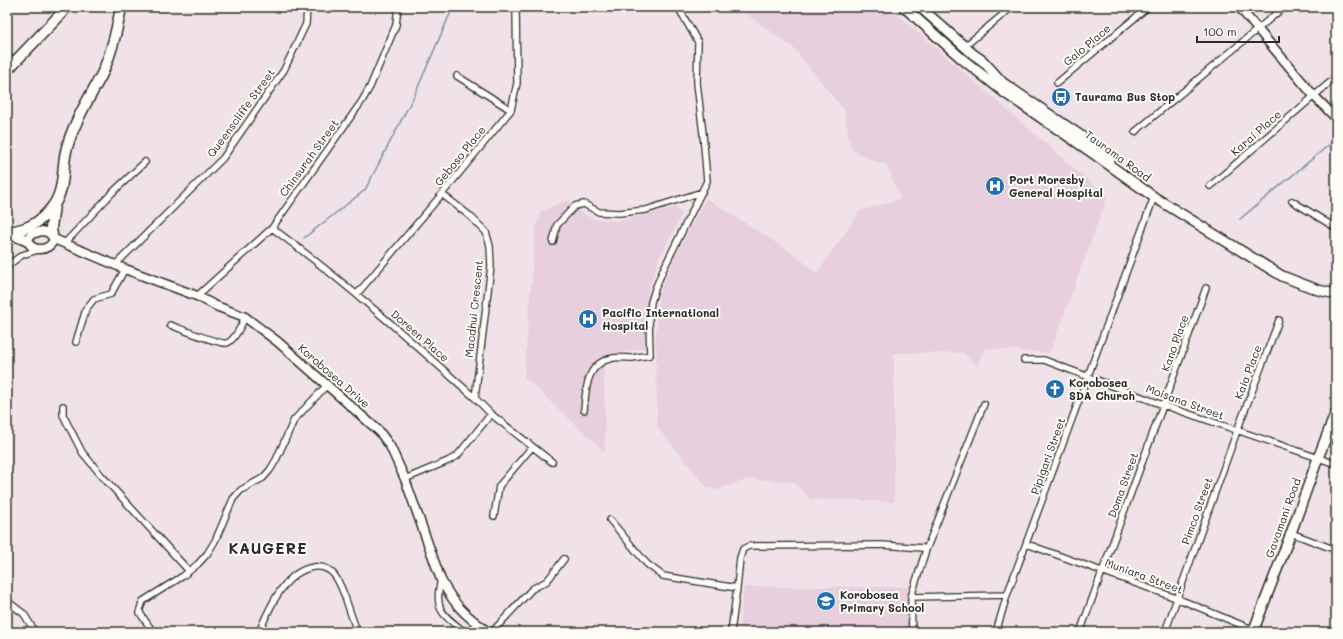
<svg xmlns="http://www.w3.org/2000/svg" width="1343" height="639" font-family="Mali,sans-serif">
  <rect width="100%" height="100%" fill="#f0e2e8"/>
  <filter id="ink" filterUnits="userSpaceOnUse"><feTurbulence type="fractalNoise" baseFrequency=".025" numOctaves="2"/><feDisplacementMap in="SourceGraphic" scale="8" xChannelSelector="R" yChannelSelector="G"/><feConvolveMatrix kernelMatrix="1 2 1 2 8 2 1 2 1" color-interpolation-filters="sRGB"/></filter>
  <g filter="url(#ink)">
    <path fill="#e7cfde" d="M737,7h152l218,190 -57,156 -65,-5 -8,18 -14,-13h-69v149l-84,-3 -17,-17 -44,-3 -34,11 -9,-4 -49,-59 -1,-93 3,-41 17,-38 30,-57 86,55 25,20 43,-62 41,-12 -15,-35 -14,-4 -21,-11 -7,-39 -54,-66h-2z
      M568,200l12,12 14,7 26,2 55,-14 7,7 -23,45 -11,31 -2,58 -42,7 1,97 -81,-75 11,-146 6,-20z
      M744,587h164l1,45h-170z"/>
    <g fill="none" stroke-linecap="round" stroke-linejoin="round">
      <path stroke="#7892a5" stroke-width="1.5" d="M1240,219l96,-80
        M304,238l61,-48 50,-96 38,-87"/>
      <defs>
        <path id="street" d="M965,46l47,-39
          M457,76l54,34
          M1057,83l91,-76
          M1135,132l149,-125
          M1210,186l126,-109
          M442,194l28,22 16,16 4,14 1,20 -16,132
          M1292,201l44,27
          M272,228c71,52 137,111 203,170l16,16 61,48
          M553,242l4,-17 18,-19 9,-2 15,8 20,1 27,-3 56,-18
          M64,244l48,-51 33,-31
          M115,265l108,-107 61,-88 22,-46 1,-17
          M7,266l15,-11 16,-5
          M357,294l85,-100 69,-84 6,-27 -1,-76
          M197,296l75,-68 90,-127 8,-14 26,-62 2,-18
          M170,325c9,3 50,20 57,18 8,-3 15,-19 18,-26
          M76,342l10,-33 8,-10 17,-5 14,-25
          M1024,360h20l119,45 173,59
          M63,406v9l19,37 19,23 88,96
          M584,410c2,-22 2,-47 29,-52 6,-1 13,0 19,0 6,-1 12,-2 18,-3l-1,-37 2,-16 4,-13 8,-19 44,-89 -4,-47 -6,-51 1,-41 -20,-35
          M405,479l43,-18 9,-5 34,-42
          M494,516l5,-30 33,-39
          M610,520l37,44 16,12 74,12 -6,44
          M1291,533l45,17
          M1027,544l149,54 78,32
          M926,550l58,-146
          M441,580c-8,30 2,35 24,52
          M737,588l3,-30 3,-9 6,-3 133,-1 41,3 3,2 -15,47
          M7,601l17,13 11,18
          M153,632l-13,-19v-4l3,-8 40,-25 15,-12 9,-10 8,-13 18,-42 8,-9 22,-12 7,-8 6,-10 18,-40 34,-36
          M259,632c10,-23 25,-61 55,-65 8,-1 16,2 21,9 11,15 14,39 23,56
          M492,632l40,-43 15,-8 17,-22
          M912,632l-1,-35 96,-2
          M996,632l11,-37 147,-398
          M1080,632l126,-344
          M1165,632l72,-201 42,-111"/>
        <path id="secondary" d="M1239,7l75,89 22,22
          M42,231c5,1 11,2 12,8 -5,14 -26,13 -26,-1l4,-4z
          M54,239l71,30 72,27 19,10 29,11 33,25 101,89 11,15 15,33 36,101c14,26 23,34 47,52"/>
        <path id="primary" d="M904,7l57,51 44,35 89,61 60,43 128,79 36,14 18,4
          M920,7l53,47 10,7 20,22 90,61 18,14
          M1253,632l38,-99 27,-75 18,-46"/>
        <path id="highway" d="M7,70l53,-55 6,-8
          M8,232c21,-3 31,-8 45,-26 12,-16 9,-37 13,-55 7,-28 23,-52 36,-77 10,-22 15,-44 19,-67
          M9,233l19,8
          M52,235l-1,-7 3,-23"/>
      </defs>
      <use href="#street" stroke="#2b2b2b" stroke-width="8"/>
      <use href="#secondary" stroke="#2b2b2b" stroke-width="11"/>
      <use href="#primary" stroke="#2b2b2b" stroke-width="12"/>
      <use href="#highway" stroke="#2b2b2b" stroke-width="13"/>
      <use href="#street" stroke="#fdfcf7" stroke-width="5.5"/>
      <use href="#secondary" stroke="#fdfcf7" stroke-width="8"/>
      <use href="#primary" stroke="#fdfcf7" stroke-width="9"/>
      <use href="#highway" stroke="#fdfcf7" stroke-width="10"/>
    </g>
  </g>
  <defs>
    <symbol id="bus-disc" viewBox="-11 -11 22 22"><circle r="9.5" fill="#1f6fb2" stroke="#fdfcf7"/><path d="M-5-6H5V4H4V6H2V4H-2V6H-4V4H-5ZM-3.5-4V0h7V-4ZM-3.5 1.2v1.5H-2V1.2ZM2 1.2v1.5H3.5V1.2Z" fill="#fff"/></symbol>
    <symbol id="hospital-disc" viewBox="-11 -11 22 22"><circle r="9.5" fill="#1f6fb2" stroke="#fdfcf7"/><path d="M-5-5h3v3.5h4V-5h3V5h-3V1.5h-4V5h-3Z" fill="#fff"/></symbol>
    <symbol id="church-disc" viewBox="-11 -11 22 22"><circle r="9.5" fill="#1f6fb2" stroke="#fdfcf7"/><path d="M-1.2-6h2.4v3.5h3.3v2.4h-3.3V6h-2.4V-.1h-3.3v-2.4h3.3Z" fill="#fff"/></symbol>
    <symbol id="school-disc" viewBox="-11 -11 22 22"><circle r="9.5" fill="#1f6fb2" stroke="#fdfcf7"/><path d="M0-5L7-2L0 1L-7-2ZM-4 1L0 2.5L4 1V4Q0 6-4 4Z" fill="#fff"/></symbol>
  </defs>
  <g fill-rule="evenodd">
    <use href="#bus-disc" x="1050" y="86" width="22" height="22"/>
    <use href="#hospital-disc" x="984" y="175" width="22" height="22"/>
    <use href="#hospital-disc" x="577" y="308" width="22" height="22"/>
    <use href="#church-disc" x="1044" y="378" width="22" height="22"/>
    <use href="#school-disc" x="815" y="590" width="22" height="22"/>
  </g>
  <g text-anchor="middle" stroke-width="4" stroke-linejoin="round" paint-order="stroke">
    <g font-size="11" fill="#2b2b2b" stroke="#fdfcf7">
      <text transform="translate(1087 45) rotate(-40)" y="4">Galo Place</text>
      <text transform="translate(241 113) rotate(-54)" y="4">Queenscliffe Street</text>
      <text transform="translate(1256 133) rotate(-41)" y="4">Karai Place</text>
      <text transform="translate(460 156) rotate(-51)" y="4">Geboso Place</text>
      <text transform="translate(1118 156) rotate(36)" y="4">Taurama Road</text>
      <text transform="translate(309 158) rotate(-54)" y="4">Chinsurah Street</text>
      <text transform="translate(474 309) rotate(-84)" y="4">Macdhui Crescent</text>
      <text transform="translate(420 336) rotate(41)" y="4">Doreen Place</text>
      <text transform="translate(1175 343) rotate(-70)" y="4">Kano Place</text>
      <text transform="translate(1248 372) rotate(-69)" y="4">Kaia Place</text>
      <text transform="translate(334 376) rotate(41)" y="4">Korobosea Drive</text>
      <text transform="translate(1185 402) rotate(20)" y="4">Moisana Street</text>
      <text transform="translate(1048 456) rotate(-70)" y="4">Pipigari Street</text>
      <text transform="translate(1123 485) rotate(-70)" y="4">Doma Street</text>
      <text transform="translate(1197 511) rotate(-70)" y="4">Pimco Street</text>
      <text transform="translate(1283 518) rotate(-70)" y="4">Gavamani Road</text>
      <text transform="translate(1144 576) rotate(20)" y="4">Muniara Street</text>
    </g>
    <g font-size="11" font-weight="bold" fill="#2b2b2b" stroke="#fdfcf7" text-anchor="start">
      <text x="1075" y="101">Taurama Bus Stop</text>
      <text x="1009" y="184">Port Moresby<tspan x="1009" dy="13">General Hospital</tspan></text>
      <text x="602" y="317">Pacific International<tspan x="602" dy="13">Hospital</tspan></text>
      <text x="1069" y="387">Korobosea<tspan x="1069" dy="13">SDA Church</tspan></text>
      <text x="840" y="599">Korobosea<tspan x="840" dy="13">Primary School</tspan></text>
    </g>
    <g font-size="15" font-weight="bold" letter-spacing="1" fill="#2b2b2b" stroke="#fdfcf7">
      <text x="268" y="554">KAUGERE</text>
    </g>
  </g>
  <rect width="1343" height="639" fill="none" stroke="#fdfcf7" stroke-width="24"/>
  <rect x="12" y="12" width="1319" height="615" fill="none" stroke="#2b2b2b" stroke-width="1.5" filter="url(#ink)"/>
  <path d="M1197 36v6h82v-6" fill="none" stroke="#2b2b2b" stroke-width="2"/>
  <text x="1203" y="36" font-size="12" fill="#2b2b2b" stroke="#fdfcf7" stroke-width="3" paint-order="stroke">100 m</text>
</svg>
